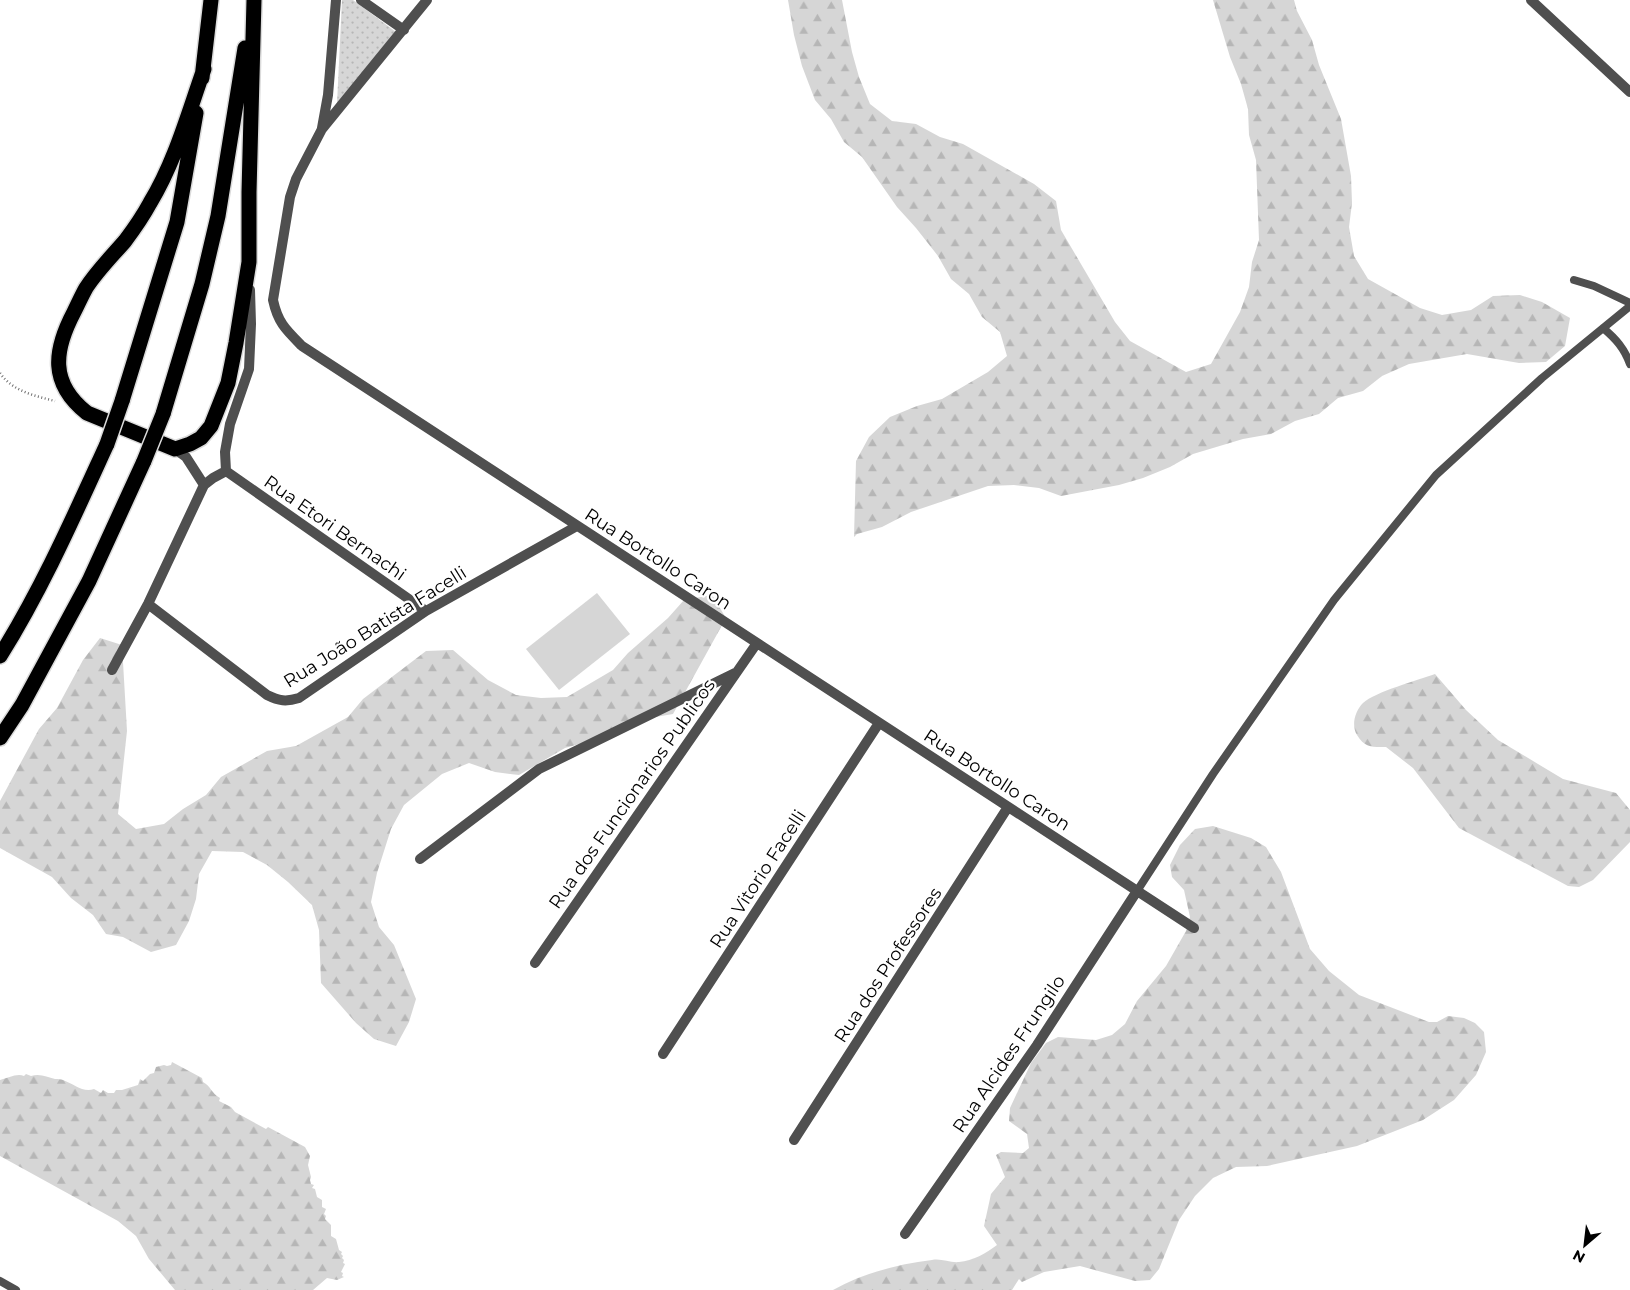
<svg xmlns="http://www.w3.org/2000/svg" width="1630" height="1290" font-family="Montserrat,sans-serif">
  <defs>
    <pattern id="forest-firs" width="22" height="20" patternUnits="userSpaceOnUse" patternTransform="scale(1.25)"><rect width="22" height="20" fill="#d6d6d6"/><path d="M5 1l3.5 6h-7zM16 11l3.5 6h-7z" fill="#b6b6b6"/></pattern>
    <pattern id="park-dots" width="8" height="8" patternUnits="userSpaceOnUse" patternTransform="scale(1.25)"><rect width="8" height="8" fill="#d6d6d6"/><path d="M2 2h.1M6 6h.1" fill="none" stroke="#b6b6b6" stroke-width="1.8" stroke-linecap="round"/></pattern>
  </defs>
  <rect width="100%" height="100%" fill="#fff"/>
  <path fill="#d6d6d6" d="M597,593l33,41 -71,56 -33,-41z"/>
  <path fill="url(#forest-firs)" d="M788,0h54l10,52 7,25 11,27 22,17 24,3 24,13 23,7 71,40 22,17 5,29 54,92 15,19 56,31 25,-8 29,-52 9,-25 3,-25 7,-22 -3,-80 -7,-25 -1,-26 -7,-25 -11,-27 -17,-57h81l3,11 15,29 7,25 22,54 10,57 1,27 -3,24 5,29 14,23 52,29 22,7 29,-5 22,-14 27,-1 22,7 28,16 -5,28 -19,16 -27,1 -52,-9 -58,10 -27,12 -19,15 -25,7 -19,16 -24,7 -24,13 -28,5 -50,15 -23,13 -27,11 -24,7 -58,11 -22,-8 -25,-3 -26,1 -77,26 -29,15 -25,7 -3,3 2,-76 13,-24 21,-20 27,-11 25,-7 46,-27 19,-16 -7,-24 -18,-15 -13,-23 -18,-15 -13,-23 -22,-28 -19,-21 -35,-50 -18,-15 -13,-23 -16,-19 -13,-34 -8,-31z
    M712,595l14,23 -53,96 -29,5 -54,22 -25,7 -46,27 -24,-3 -26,-9 -27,11 -38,31 -13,24 -14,44 -6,29 8,25 15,18 22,54 -7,23 -13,24 -22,-7 -18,-16 -35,-40 -2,-53 -7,-25 -24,-23 -21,-17 -24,-13 -31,-1 -13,23 -3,25 -7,22 -13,24 -25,7 -28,-15 -17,-3 -13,-19 -22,-17 -19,-21 -52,-29v-47l39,-72 18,-21 26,-48 17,-22 22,7 5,86 -9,83 18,15 28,-5 19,-15 23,-14 15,-18 46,-26 29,-5 52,-29 15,-18 63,-48 27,-1 35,30 28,15 25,3 26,-1 46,-27 15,-17 40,-35 16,-18z
    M1435,674l31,36 32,30 65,39 53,14 14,17v32l-37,38 -14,7 -11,-1 -109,-58 -46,-60 -27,-21c-14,0 -21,1 -29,-12 -6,-10 -2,-24 6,-32 12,-11 55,-23 72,-29z
    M1213,826l38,12 15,9 15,25 29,77 19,22 30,24 70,27h8l11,-6 16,2 11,5 9,9 2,20 -10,23 -22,25 -31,20 -66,26 -90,20 -31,1 -23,11 -18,18 -16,24 -20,49 -9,11 -15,1 -55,-15 -36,6 -22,10 -3,-3 -7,11h-179c30,-17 66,-26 99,-30 9,-2 18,3 27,2 14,-1 27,-9 38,-17l-13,-19 7,-32 14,-17 -9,-22 5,-3 22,1 6,-5 -2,-14 -18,-13 1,-13 21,-45 15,-20 12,-6 38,3 16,-5 13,-11 12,-23 29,-35 20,-35 4,-14 -6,-27 -12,-13 -2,-12 10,-20 15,-16z
    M172,1062l30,16 1,4c8,4 8,11 17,16l-1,3 12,6 4,5 31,17 2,-2 37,20 5,9 -2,9 3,12 -1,3 1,4 3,1 -2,3 3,1 2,8 5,3v7l4,2 -2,5 2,2 -1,3 6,6v11l5,3 3,11 3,2 -1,2 2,2 -1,2 2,2 -1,3 2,1 -4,8 2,1 -1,3 2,1 -7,3 -10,-2 -14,12h-138l-26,-31 -13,-23 -18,-15 -118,-65v-76c8,-2 17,-7 24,-4l2,-2 5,2c9,-3 16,1 24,3 3,0 6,0 8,1 11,4 20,13 31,9l7,4 2,-3 5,3h6l2,-3h6l16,-5 2,-6 3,2 7,-7 4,-1 2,-6 8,-2 3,1 4,-1z"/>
  <path fill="url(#park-dots)" d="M342,0h11l43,32 -59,72z"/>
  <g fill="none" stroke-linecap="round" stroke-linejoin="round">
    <defs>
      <path id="highway" d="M204,69c-16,45 -29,93 -54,134 -7,13 -16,26 -25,38 -13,15 -28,30 -39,47 -4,7 -8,16 -12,24 -20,38 -25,71 13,101l88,36 15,-5 11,-6 10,-12 17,-43 8,-40 13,-81v-70l5,-192
        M202,78l9,-78
        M122,401l55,-179 19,-109
        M163,414l39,-130 16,-68 27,-168
        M0,656c42,-67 74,-140 107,-212
        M0,738l22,-33 67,-124 55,-120"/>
    </defs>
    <use href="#highway" stroke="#dbdbdb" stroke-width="18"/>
    <path stroke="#717171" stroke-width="2.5" stroke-dasharray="1 2.5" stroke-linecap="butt" d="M0,373c12,18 35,23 55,28"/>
    <path stroke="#4f4f4f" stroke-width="8" d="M1574,280l20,6 36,17
      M1603,328c13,11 21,20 27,36
      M1137,891l76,-117 121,-174 102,-125 106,-97 88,-72
      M0,1281l16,9"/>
    <path stroke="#4f4f4f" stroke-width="10" d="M361,0l43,30
      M427,0l-105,129 -26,50 -6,18 -17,103c5,23 13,30 29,46l892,582
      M1531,0l99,92
      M322,128l6,-33 8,-95
      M175,449l11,8 18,28
      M226,471l200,140
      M226,471l-1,-19 5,-28 19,-55 2,-45 -1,-34
      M148,604l119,91c12,6 19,7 32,3l127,-87 151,-85
      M112,670l36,-66 56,-119 9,-7 13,-7
      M420,859l119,-90 196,-96
      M535,963l222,-320
      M663,1054l216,-331
      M794,1140l214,-333
      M905,1234l132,-189 100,-154"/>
    <use href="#highway" stroke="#000" stroke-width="15"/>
    <defs>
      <path id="highway-bridge" d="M107,444l15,-43
        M144,461l19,-47"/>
    </defs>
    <use href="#highway-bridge" stroke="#dbdbdb" stroke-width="18" stroke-linecap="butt"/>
    <use href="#highway-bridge" stroke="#000" stroke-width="15"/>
  </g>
  <g text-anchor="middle" stroke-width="4.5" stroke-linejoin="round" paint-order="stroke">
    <g font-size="18" fill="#000" stroke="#fff">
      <text transform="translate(335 528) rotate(35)" y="6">Rua Etori Bernachi</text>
      <text transform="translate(658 559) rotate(33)" y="6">Rua Bortollo Caron</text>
      <text transform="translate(375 627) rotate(-32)" y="6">Rua João Batista Facelli</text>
      <text transform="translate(997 780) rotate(33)" y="6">Rua Bortollo Caron</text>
      <text transform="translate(632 794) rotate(-55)" y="6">Rua dos Funcionarios Publicos</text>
      <text transform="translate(758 879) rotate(-57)" y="6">Rua Vitorio Facelli</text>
      <text transform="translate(888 965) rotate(-57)" y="6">Rua dos Professores</text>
      <text transform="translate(1009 1054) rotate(-56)" y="6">Rua Alcides Frungilo</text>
    </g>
  </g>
  <g transform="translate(1585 1245) rotate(208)" stroke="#ffffff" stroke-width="4" paint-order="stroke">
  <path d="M0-4L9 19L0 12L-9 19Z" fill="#000000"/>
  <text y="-8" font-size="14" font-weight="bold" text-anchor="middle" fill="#000000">N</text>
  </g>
</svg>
